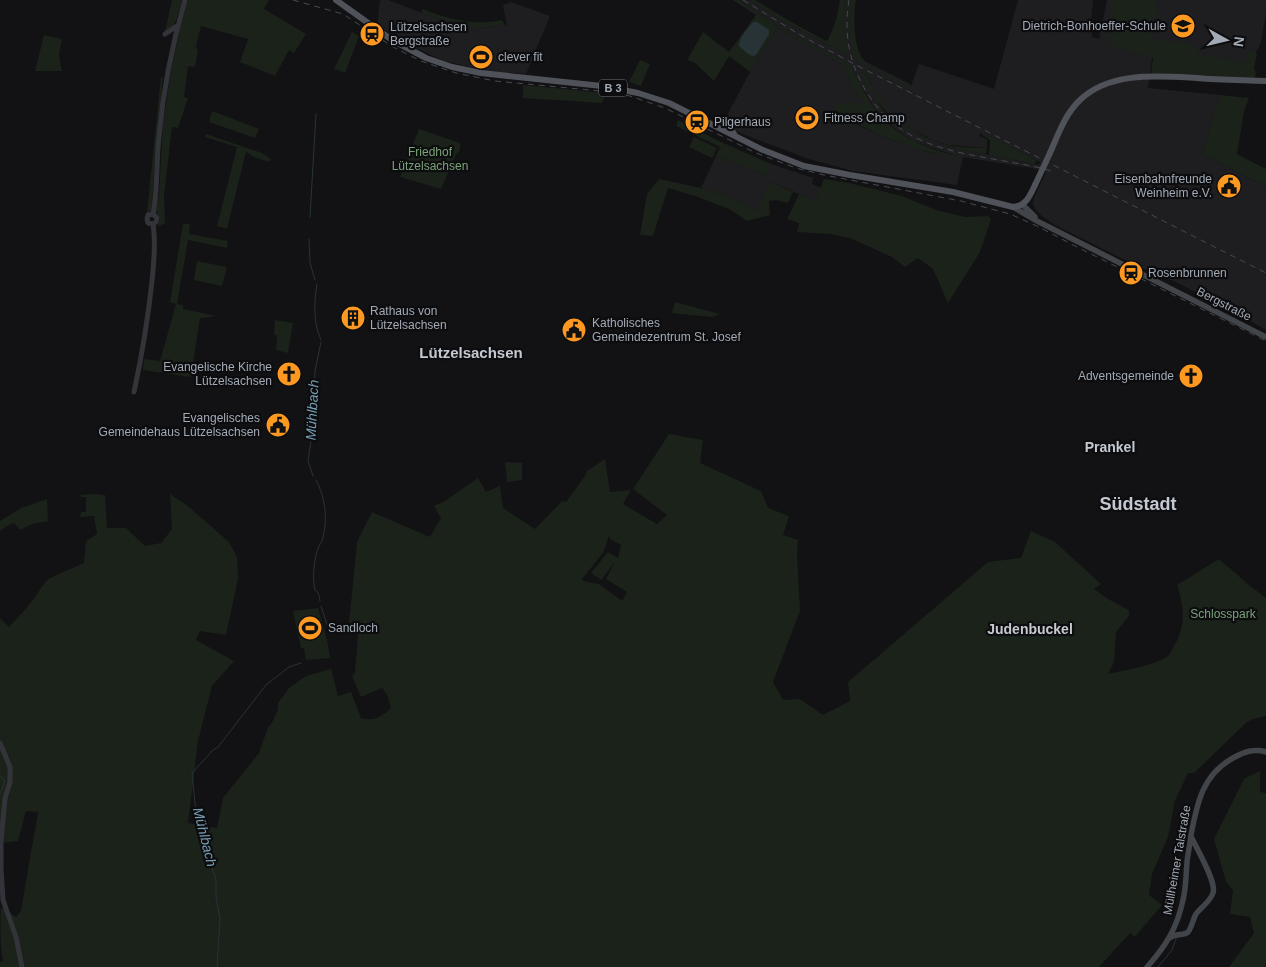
<svg xmlns="http://www.w3.org/2000/svg" width="1266" height="967" font-family="Arial,sans-serif">
  <rect width="100%" height="100%" fill="#121214"/>
  <path fill="#1e1e21" fill-rule="evenodd" d="M380,0h8l58,22 16,4 20,2 23,-3 2,1 -4,-21 8,-3 39,14 -24,58 -38,-3 -44,-10 -39,-18 -28,-18z
    M739,0h11l33,21 63,33 -3,-34 2,-20h7l4,59 55,27 8,-22 75,25 24,-89h75l-2,21 1,16 7,2 8,-39h159v13l-5,30 -12,21 -97,-7 -4,31 72,7 -18,59 64,33v143l-29,-17 -73,-37 -25,-9 -84,-42 -12,-8 -8,-8 -2,-5 1,-6 12,-26 -9,-3 -74,-12 -6,28 -104,-14 -44,-12 -72,-27 -11,-15 28,-52 23,-37 68,38 7,17 13,19 -1,3 -12,-3 -18,7 1,2 21,13 37,17 35,11 17,3 12,1 -27,-9 -16,-6 -16,-10 -11,-9 -11,-11 -15,-26 -9,-17v-2l-73,-39zM861,72l7,4 -1,1 10,18 7,10 9,10 14,12 26,13 16,5 38,3v-9l-8,-3 2,-4 59,30 -1,3 -90,-18 -31,-12 -26,-17 -10,-9z
    M716,156l52,20 3,-12 42,14 -1,6 9,4 -6,13 -46,-20 -13,31 -16,-11 -39,-13z"/>
  <path fill="#1a221a" fill-rule="evenodd" d="M172,0h10c-1,6 -6,24 -10,28 -2,2 -5,3 -7,4z
    M188,0h81l-5,9 42,25 -12,19 -5,-3 -14,26 -35,-14 8,-23 -47,-13 -5,20 2,5 -3,16 -7,-1 -4,31 4,1 -10,30 -6,-1 -8,68 1,28 -8,4 3,-8 -4,-8v-3l3,-14 4,-70 8,-53 9,-43z
    M733,0h6l40,27 74,39 -1,2c8,15 15,31 25,44 20,25 51,37 80,44v1c-45,-6 -84,-22 -122,-47l-1,-1 4,-6 14,-1 12,2 1,-1 -14,-18v-2l-6,-17 -68,-38 -27,44 -21,-16 -15,25 -19,-18 -8,-3 16,-28 26,20 27,-37z
    M750,0h5l31,19 40,22 2,-1 8,-20 4,-20h6c-3,19 -1,37 2,55l-65,-34z
    M851,0h5c-3,15 -3,52 10,62l44,22 2,4 -59,-30c-3,-19 -6,-38 -2,-58z
    M1111,0h46l-1,6h2l-1,13 -5,-1v3h2l-1,10h-3l-1,4h3v4l41,6 7,9 44,9 3,-12 10,2 -3,15 2,5 -2,7 -103,-5 2,-17 -44,-13 4,-3 -3,-2z
    M422,9c28,10 50,17 80,11l3,5c-8,1 -17,2 -25,3 -21,0 -39,-8 -58,-15z
    M352,32l7,4 -14,37 -11,-4z
    M44,35l18,4 -3,16 3,16h-27z
    M640,60l10,4 -9,22 -12,-4z
    M860,71l8,5 -1,1c18,34 42,58 81,68 12,3 26,2 39,3l-1,6c-59,-9 -100,-25 -126,-83z
    M161,77l2,1 -8,79 -3,52 -3,3h-2z
    M523,85l83,8 -4,10 -79,-5z
    M1220,95l29,3 -5,13 -7,43 29,15v18l-64,-33z
    M212,111l47,18 -4,9 -46,-16z
    M678,120l41,21 52,23 -3,12 -52,-20 4,-9 -44,-21z
    M419,129l41,14v7l-4,5 -15,34 -41,-12z
    M981,132l55,28 -1,4 -46,-9 1,-15 -9,-6z
    M206,134l56,19 9,6 -2,3 -15,-5 -8,-5 -19,77 -10,-3 20,-79 -32,-10z
    M694,137l23,11 -5,10 -23,-11z
    M659,179l42,9 39,13 16,10 13,-30 24,11 -5,11 -12,-3 -7,1 1,14 -23,6 -16,-11 -33,-13 -30,-9 -15,48 -13,-1 7,-41z
    M824,179l25,4 53,13 34,14 29,7 23,-1 3,3 -11,33 -32,51 -15,-34 -15,-11 -13,9 -13,-10 -42,-19 -20,-4 -33,-2 2,-9 -12,-4 12,-25 16,7z
    M183,224h7l-1,10 39,7 -1,7 -39,-8 -11,64 6,1v4l34,7 -17,2 -9,59 -48,-7 1,-11 16,2 16,-57 -6,-2z
    M197,261l30,6 -5,19 -28,-6z
    M675,302l45,12 -8,3 -40,-4z
    M275,320l18,3 -5,30 -12,-3 1,-14 -3,-2z
    M669,434l34,6 -3,23 61,28 7,17 21,8 -6,19 15,5 -1,13 3,58 -27,71 10,18 17,-1 23,16 27,-14 -2,-19 140,-120 33,-4 10,-27 24,11 46,42 -7,5 14,10 21,11v6l-13,16 -2,30 -6,12c18,-4 39,-7 57,-16 5,-3 7,-8 9,-12 12,-19 10,-41 3,-61l42,-26 30,26 17,13v118l-13,3 -6,3 -53,51h-6l-13,28 -7,36 -16,37 -3,21 13,10 -27,32 -5,-4 -31,34h-1099v-5l3,-1c-3,-17 -3,-37 -2,-54l15,10 5,-6 9,-54 7,-37 1,-8 -12,-1 -8,30 -18,2v-225l9,9c8,-9 16,-17 24,-27 5,-7 10,-17 17,-22l34,-15 2,-22 11,-7 -3,-18 -14,1 1,-5h5v-15h-5l-1,-2 14,-1 11,1 2,33h19l19,18 16,-3 11,-14 -2,-35 18,12 41,36 8,15 1,22 -12,56 -26,-4 -4,9 38,21 -22,25 -14,55 -10,82 29,5 6,-30 36,-45 9,-26 4,-4 6,-14v-6l11,-15 17,-12 25,-7 7,27 13,-4 10,26c12,4 22,-2 30,-10l-4,-13 -5,-7 -21,9 -9,-21 3,-3 3,-37 -9,-12 8,-82 15,-30 58,25 11,-19 -7,-12 11,-5 33,-23 8,14 14,-6 3,22 32,21 27,-28 4,1 19,-26 2,-5 18,-12 5,33 21,-2 -8,14 34,20 10,-9 -34,-26zM609,535l1,4 11,6 -3,13 -10,-6 -17,21 10,7 14,-18 -9,17 21,13 -5,9 -23,-17 -13,-2 -4,-3 21,-26z
    M505,462l17,1v17l-15,2z
    M47,499l1,22 -16,3 -12,6 -6,-7 -7,3 -7,5v-10l21,-13z
    M318,608l10,36 2,14 -24,2 -2,-12h-3l-8,-37z
    M1260,771v21l6,1v174h-37l25,-34 -4,-16 -20,-3 3,-24 -7,-8 -12,-43 30,-60z"/>
  <path fill="#283338" d="M754,22h3l12,8v4l-13,21c-6,3 -12,-5 -17,-9 0,-9 8,-16 13,-23z"/>
  <g fill="none" stroke-linecap="round" stroke-linejoin="round">
    <path stroke="#283338" stroke-width="1" d="M310,217l6,-103
      M309,239l1,24 5,17
      M317,284c-3,19 -4,38 4,56
      M313,476l-5,-15 5,-33 2,-57 6,-29
      M316,480c10,19 12,40 6,61 -2,3 -4,7 -5,10 -3,12 -5,27 -2,39 4,2 4,6 5,11
      M321,606l6,19
      M0,776l4,3c1,6 -2,10 -4,15
      M217,967l3,-48 -4,-22v-18l-13,-35 -5,-21 -3,-19 -3,-31 21,-23 5,-3 48,-62 23,-18 12,-4
      M1158,967l14,-17 4,-11"/>
    <path stroke="#333439" stroke-width="5" d="M165,34l12,-8
      M153,214c5,-25 3,-52 6,-77 4,-46 13,-92 26,-137
      M153,224l-5,-1 -1,-4 1,-4 5,-1
      M153,224l3,-2 1,-4 -4,-4
      M134,392c8,-37 14,-73 18,-111 2,-18 4,-38 1,-57
      M0,743l10,24v15l-5,16 -4,43v27l2,32 13,37 6,30"/>
    <path stroke="#414449" stroke-width="5.5" d="M1023,205l12,12
      M1013,207l24,14 229,116
      M1170,938c6,-5 14,-2 18,-6 4,-5 5,-13 8,-18 5,-7 14,-12 17,-21 4,-11 -17,-45 -22,-57
      M1147,967c19,-21 30,-39 36,-67 3,-12 3,-25 4,-38 1,-9 3,-18 4,-27 6,-31 11,-60 42,-77 11,-6 21,-10 33,-6"/>
    <path stroke="#4f5258" stroke-width="6" d="M336,0l56,40 34,18 26,9 29,6 121,13 36,7 31,10 94,47 41,16 46,9 103,17 60,15c13,-1 17,-11 22,-22
      M728,120l2,8 4,6
      M1050,153c8,-18 15,-39 30,-53 30,-29 79,-24 117,-22 23,2 46,2 69,3"/>
    <path stroke="#46494e" stroke-width="1" stroke-dasharray="6 5" stroke-linecap="butt" d="M293,0l50,14 50,33 28,14 35,12 39,8 105,10 30,5 35,12 91,45 40,15 28,7 137,26 49,13 29,13 34,18 193,96
      M743,0l59,36 54,29 410,208
      M849,0c-5,28 -1,57 12,82 32,63 87,69 149,80 15,3 30,5 45,10"/>
    <path stroke="#4f5258" stroke-width="6" d="M1035,185l15,-32"/>
  </g>
  <defs>
    <symbol id="school-disc" viewBox="-11 -11 22 22"><circle r="9.5" fill="#fd9921" stroke="#0d0d0f"/><path d="M0-5L7-2L0 1L-7-2ZM-4 1L0 2.5L4 1V4Q0 6-4 4Z" fill="#111"/></symbol>
    <symbol id="station-disc" viewBox="-11 -11 22 22"><circle r="9.5" fill="#fd9921" stroke="#0d0d0f"/><path d="M-3-6H3Q5-6 5-4V2Q5 4 3 4L4.5 6H3L1.5 4h-3L-3 6H-4.5L-3 4Q-5 4-5 2V-4Q-5-6-3-6ZM-3.5-4v3h7v-3ZM-3.5 1v1.5H-2V1ZM2 1v1.5H3.5V1Z" fill="#111"/></symbol>
    <symbol id="stadium-disc" viewBox="-11 -11 22 22"><circle r="9.5" fill="#fd9921" stroke="#0d0d0f"/><path d="M0-5a6.5 5 0 1 0 0 10a6.5 5 0 1 0 0-10ZM-3.5-1.8h7v3.6h-7Z" fill="#111"/></symbol>
    <symbol id="civic-disc" viewBox="-11 -11 22 22"><circle r="9.5" fill="#fd9921" stroke="#0d0d0f"/><path d="M-.6-6.5H3V-4.5H.6V-3L4-1V1h2V6H-6V1h2V-1L-.6-3ZM-1.2 2.5V6h2.4V2.5Z" fill="#111"/></symbol>
    <symbol id="building-disc" viewBox="-11 -11 22 22"><circle r="9.5" fill="#fd9921" stroke="#0d0d0f"/><path d="M-4-6H4V6H1V3H-1V6H-4ZM-2.5-4.3h1.7v1.8h-1.7ZM.8-4.3h1.7v1.8H.8ZM-2.5-1h1.7V.8h-1.7ZM.8-1h1.7V.8H.8Z" fill="#111"/></symbol>
    <symbol id="church-disc" viewBox="-11 -11 22 22"><circle r="9.5" fill="#fd9921" stroke="#0d0d0f"/><path d="M-1.2-6h2.4v3.5h3.3v2.4h-3.3V6h-2.4V-.1h-3.3v-2.4h3.3Z" fill="#111"/></symbol>
  </defs>
  <g fill-rule="evenodd">
    <use href="#school-disc" x="1169" y="12" width="28" height="28"/>
    <use href="#station-disc" x="358" y="20" width="28" height="28"/>
    <use href="#stadium-disc" x="467" y="43" width="28" height="28"/>
    <use href="#stadium-disc" x="793" y="104" width="28" height="28"/>
    <use href="#station-disc" x="683" y="108" width="28" height="28"/>
    <use href="#civic-disc" x="1215" y="172" width="28" height="28"/>
    <use href="#station-disc" x="1117" y="259" width="28" height="28"/>
    <use href="#building-disc" x="339" y="304" width="28" height="28"/>
    <use href="#civic-disc" x="560" y="316" width="28" height="28"/>
    <use href="#church-disc" x="275" y="360" width="28" height="28"/>
    <use href="#church-disc" x="1177" y="362" width="28" height="28"/>
    <use href="#civic-disc" x="264" y="411" width="28" height="28"/>
    <use href="#stadium-disc" x="296" y="614" width="28" height="28"/>
  </g>
  <g text-anchor="middle" stroke-width="4.5" stroke-linejoin="round" paint-order="stroke">
    <rect fill="#0d0d0f" stroke="#757b83" stroke-width="1" x="599" y="79.5" width="28" height="17" rx="4"/>
    <g font-size="11" font-weight="bold" fill="#a2aab5">
      <text x="613" y="92">B 3</text>
    </g>
    <g font-size="12" fill="#a2aab5" stroke="#0d0d0f" text-anchor="start">
      <text x="1166" y="30" text-anchor="end">Dietrich-Bonhoeffer-Schule</text>
      <text x="390" y="31">Lützelsachsen<tspan x="390" dy="14">Bergstraße</tspan></text>
      <text x="498" y="61">clever fit</text>
      <text x="824" y="122">Fitness Champ</text>
      <text x="714" y="126">Pilgerhaus</text>
      <text x="1212" y="183" text-anchor="end">Eisenbahnfreunde<tspan x="1212" dy="14">Weinheim e.V.</tspan></text>
      <text x="1148" y="277">Rosenbrunnen</text>
      <text x="370" y="315">Rathaus von<tspan x="370" dy="14">Lützelsachsen</tspan></text>
      <text x="592" y="327">Katholisches<tspan x="592" dy="14">Gemeindezentrum St. Josef</tspan></text>
      <text x="272" y="371" text-anchor="end">Evangelische Kirche<tspan x="272" dy="14">Lützelsachsen</tspan></text>
      <text x="1174" y="380" text-anchor="end">Adventsgemeinde</text>
      <text x="260" y="422" text-anchor="end">Evangelisches<tspan x="260" dy="14">Gemeindehaus Lützelsachsen</tspan></text>
      <text x="328" y="632">Sandloch</text>
    </g>
    <g font-size="12" fill="#7aa278" stroke="#0d0d0f">
      <text x="430" y="156">Friedhof<tspan x="430" dy="14">Lützelsachsen</tspan></text>
      <text x="1223" y="618">Schlosspark</text>
    </g>
    <g font-size="12" fill="#a2aab5" stroke="#0d0d0f">
      <text transform="translate(1224 304) rotate(27)" y="4">Bergstraße</text>
      <text transform="translate(1177 860) rotate(-80)" y="4">Müllheimer Talstraße</text>
    </g>
    <g font-size="14" font-style="italic" fill="#779eb3" stroke="#0d0d0f">
      <text transform="translate(312 410) rotate(-87)" y="5">Mühlbach</text>
      <text transform="translate(205 837) rotate(76)" y="5">Mühlbach</text>
    </g>
    <g font-size="14" font-weight="bold" fill="#c4c9d1" stroke="#0d0d0f">
      <text x="1110" y="452">Prankel</text>
      <text x="1030" y="634">Judenbuckel</text>
    </g>
    <g font-size="15" font-weight="bold" fill="#c4c9d1" stroke="#0d0d0f">
      <text x="471" y="358">Lützelsachsen</text>
    </g>
    <g font-size="18" font-weight="bold" fill="#c4c9d1" stroke="#0d0d0f">
      <text x="1138" y="510">Südstadt</text>
    </g>
  </g>
  <g transform="translate(1226 40) rotate(98)" stroke="#0d0d0f" stroke-width="4" paint-order="stroke">
  <path d="M0-4L9 19L0 12L-9 19Z" fill="#a2aab5"/>
  <text y="-8" font-size="14" font-weight="bold" text-anchor="middle" fill="#a2aab5">N</text>
  </g>
</svg>
